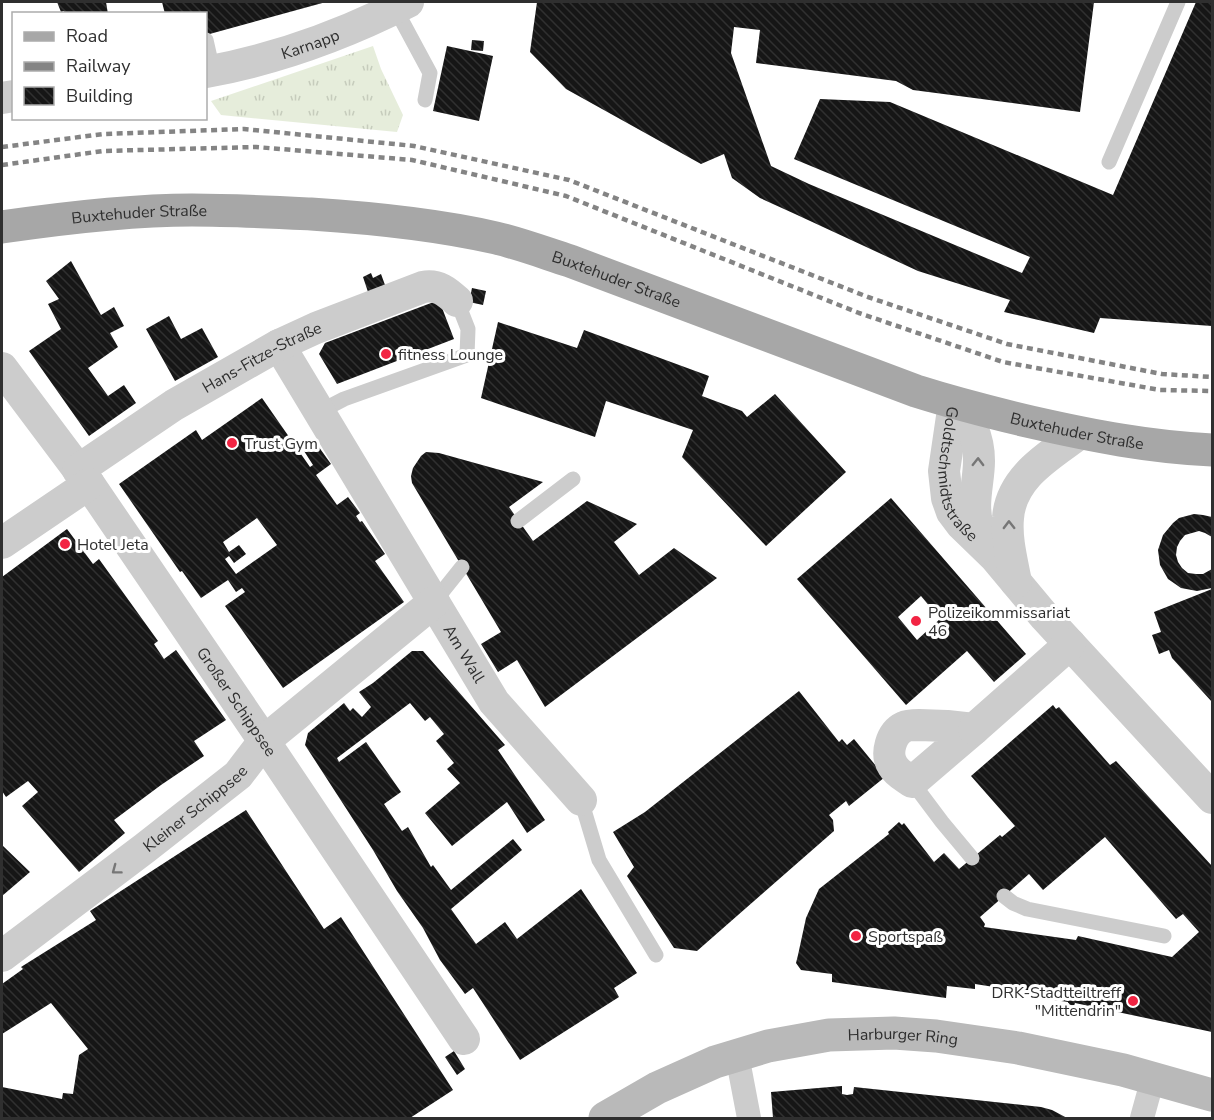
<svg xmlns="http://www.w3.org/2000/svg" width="1214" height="1120" font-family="'Nunito Sans',sans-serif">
  <defs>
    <pattern id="grass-tufts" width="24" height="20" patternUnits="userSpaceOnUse" patternTransform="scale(1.5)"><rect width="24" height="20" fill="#e6eddb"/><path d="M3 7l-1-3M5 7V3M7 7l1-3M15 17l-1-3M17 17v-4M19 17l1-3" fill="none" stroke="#c6ccbc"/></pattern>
    <pattern id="building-back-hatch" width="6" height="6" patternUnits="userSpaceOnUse" patternTransform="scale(1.5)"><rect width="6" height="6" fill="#161616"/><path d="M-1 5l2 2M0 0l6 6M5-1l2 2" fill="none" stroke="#303030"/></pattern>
  </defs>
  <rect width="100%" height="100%" fill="#fff"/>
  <path fill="url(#grass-tufts)" d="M373,46l8,23 22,46 -6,17 -176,-17 -10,-14z"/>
  <path fill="url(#building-back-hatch)" fill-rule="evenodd" d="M57,2h49l2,12h-43l-1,-3 -3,1z
    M162,2h164l-120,33v-21h-41z
    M537,2h557l-14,110 -167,-22 -17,-9 -140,-18 4,-33 -26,-3 -3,26 40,113 38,18 213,89 8,-16 -236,-98 26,-60 70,3 223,93 83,-193h16v324l-112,-8 -6,15 -90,-21 6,-12 -92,-29 -123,-57 -35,-16 -28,-20 -8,-24 -23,10 -135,-75 -36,-37z
    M472,40l12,1 -1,10 -12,-1z
    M447,46l46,10 -14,65 -46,-10z
    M71,261l30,54 13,-8 10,19 -14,7 8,14 -30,21 20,28 16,-11 12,18 -47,33 -60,-85 32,-22 -13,-25 11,-5 -13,-18z
    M371,273l2,5 8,-4 4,11 -17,7 -5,-15z
    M472,288l14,3 -3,14 -14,-3z
    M439,300l15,39 -117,45 -18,-30 6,-11z
    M169,316l12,23 21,-11 16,29 -43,24 -29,-52z
    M498,322l79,26 7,-18 125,46 -7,20 40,15 5,6 28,-23 71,78 -80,74 -84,-89 11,-27 -87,-29 -11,36 -114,-39z
    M262,398l48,69 3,-2 -9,-14 12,-8 15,21 -15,11 21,30 11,-8 12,16 -4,3 4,6 2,-1 23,33 -10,7 29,41 -121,86 -58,-82 20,-14 -3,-4 -6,4 -8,-12 -27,18 -19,-27 -2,1 -61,-88 77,-54 6,10zM257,518l20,27 -41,29 -11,-15 4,-3 5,7 12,-9 -7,-9 -10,7 -6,-10z
    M426,452l13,1 104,29 -34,25 24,34 54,-40 50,23 -23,18 25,33 35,-27 43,30 -172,129 -28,-47 -19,12 -17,-28 20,-12 -89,-149 -1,-7 2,-8 8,-12z
    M891,498l135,156 -32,28 -27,-31 -61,54 -109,-126zM921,596l19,23 -23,21 -19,-23z
    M1194,514l9,1 9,2v20l-7,-4 -6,-2 -14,4 -5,6 -3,6 -1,8 2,7 4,6 6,5 8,1h7l9,-5v19l-15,3 -16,-3 -13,-9 -8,-14 -2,-15 5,-15 10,-12 6,-5z
    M67,529l26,35 6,-5 59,82 -4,3 10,15 12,-9 50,70 -32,21 10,15 -43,29 -47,35 11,13 -46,39 -57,-66 16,-14 -10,-11 -22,16 -4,-6v-214z
    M1212,589v113l-40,-44 -3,-8 -10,4 -7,-19 9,-3 -7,-20z
    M412,651h11l82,94 -7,5 47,70 -18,13 -20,-31 -55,44 -27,-33 35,-30 -13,-14 7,-6 -18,-22 8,-7 -14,-17 -5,4 -15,-18 -73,55 2,4 27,-20 35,50 -17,12 18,27 6,-4 23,40 2,-2 18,25 62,-51 9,11 -71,59 25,35 29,-22 12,17 64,-50 56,84 -23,15 5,9 -99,63 -47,-72 -8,6 -25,-34 -17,-32 -26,-37 -24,-41 -68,-105 3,-12 36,-30 6,8 3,-3 9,9 9,-10 -12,-15 14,-9z
    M799,691l40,51 3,-3 5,6 7,-6 31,38 -36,29 -3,-5 -17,14 4,5 1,11 -137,120 -23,-3 -47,-72 7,-9 -21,-35 32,-20z
    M1053,705l3,4 3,-2 51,58 6,-4 96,105v166l-137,-29 -1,3 -6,-2v-2l-49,-7 1,-4 -45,-7v5l-28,-3 -1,12 -114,-16v-8l-31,-4 -5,-7 2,-8 8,-37 13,-29 70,-55 -1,-2 11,-10 3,3 2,-2 30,39 10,-9 15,16 41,-34 2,2 13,-11 -44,-50zM1105,837l71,82 7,-5 16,18 -27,25 -94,-21 -2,4 -92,-13 1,-3 -5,-7 49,-43 14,16z
    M246,810l78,119 17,-12 112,173 -43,28h-408v-31l60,12 1,-6 10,1 6,-39 9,-6 -37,-46 -49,31v-50l21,-15 -2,-2 75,-47 -6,-9z
    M2,845l28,27 -28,24z
    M454,1051l11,18 -8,6 -12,-18z
    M842,1086v8l5,1 6,-1 1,-7 187,20 11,3 15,8h-294l-2,-26z"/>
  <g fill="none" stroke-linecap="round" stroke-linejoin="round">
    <path stroke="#ccc" stroke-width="15" d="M395,8l35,65 -5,27
      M206,40l7,31
      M1109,162l69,-160
      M319,412l25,-13 123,-44 1,-26 -11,-28
      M518,521l55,-42
      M434,602l28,-35
      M912,782l30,40 30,36
      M581,800l18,60 57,95
      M1004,896l9,7 14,6 137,27"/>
    <path stroke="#ccc" stroke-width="24" d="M737,1055l12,63
      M1142,1118l11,-40"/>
    <g stroke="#ccc" stroke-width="32">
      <path id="s1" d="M206,72c72,-13 137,-37 202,-70"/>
      <path d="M2,98l12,-2"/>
      <path id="s2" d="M279,345l215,357 87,98"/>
      <path id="s3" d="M2,368l87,116 175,257 200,298"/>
      <path id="s4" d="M954,403l-10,68 3,27 5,14 9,12 34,33 50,60 167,181"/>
      <path d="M954,403c16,14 25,35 25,58 0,21 -8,43 -1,65 2,7 7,14 11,20"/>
      <path id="s5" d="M78,470l96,-65 105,-60 37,-17 107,-41c15,-3 24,5 34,14"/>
      <path d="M2,543l87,-59"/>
      <path d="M1016,582c-4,-21 -10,-43 -8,-64 3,-42 43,-63 72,-85"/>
      <path d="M919,725l28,1 27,3 -62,53c-7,-5 -15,-9 -19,-16 -8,-12 -2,-33 11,-39 4,-2 10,-2 15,-2z"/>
      <path d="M974,729l96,-85"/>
      <path id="s6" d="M2,956l143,-108 93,-73 26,-34 170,-139"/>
    </g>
    <path stroke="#b9b9b9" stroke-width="33" id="s7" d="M605,1118l52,-30 58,-26 53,-16 61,-11 65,-2 42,3 82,12 105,22 89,25"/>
    <path stroke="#a7a7a7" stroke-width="33" id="s8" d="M2,227c62,-9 127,-17 190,-17 40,0 79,2 119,4 62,4 124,10 185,24 25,6 49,15 74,23l346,130c38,12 77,22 115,31 62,14 118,25 181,28"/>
    <path stroke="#848484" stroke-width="4.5" stroke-dasharray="6 4.5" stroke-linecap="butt" d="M2,147l101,-13 141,-5 170,17 155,34 299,117 139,47 155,30 50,3
      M2,165l101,-14 153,-4 156,13 154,36 293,117 144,49 157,28 52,1"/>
  </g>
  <defs><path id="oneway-chevron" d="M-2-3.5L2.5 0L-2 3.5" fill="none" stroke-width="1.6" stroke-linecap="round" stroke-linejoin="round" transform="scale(1.5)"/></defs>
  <g stroke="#767676">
    <use href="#oneway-chevron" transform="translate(978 462) rotate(-89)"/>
    <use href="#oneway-chevron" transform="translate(1009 525) rotate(-91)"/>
    <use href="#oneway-chevron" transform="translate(116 870) rotate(143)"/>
  </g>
  <g fill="#f22443" stroke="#fff" stroke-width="2">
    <circle cx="386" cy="354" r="6"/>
    <circle cx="232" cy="443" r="6"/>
    <circle cx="65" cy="544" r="6"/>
    <circle cx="916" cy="621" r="6"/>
    <circle cx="856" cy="936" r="6"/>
    <circle cx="1133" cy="1001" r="6"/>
  </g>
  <g text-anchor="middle" stroke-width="6" stroke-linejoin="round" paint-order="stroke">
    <g font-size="16" fill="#2f2f2f" stroke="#fff">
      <text dy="6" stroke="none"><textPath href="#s1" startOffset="108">Karnapp</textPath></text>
      <text dy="6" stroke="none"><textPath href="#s8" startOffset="138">Buxtehuder Straße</textPath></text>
      <text dy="6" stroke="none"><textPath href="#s8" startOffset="624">Buxtehuder Straße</textPath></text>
      <text dy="6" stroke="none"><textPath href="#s5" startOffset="216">Hans-Fitze-Straße</textPath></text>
      <text dy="6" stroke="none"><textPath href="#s8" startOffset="1110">Buxtehuder Straße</textPath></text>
      <text dy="6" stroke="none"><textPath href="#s4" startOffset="75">Goldtschmidtstraße</textPath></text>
      <text dy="6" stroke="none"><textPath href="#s2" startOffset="360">Am Wall</textPath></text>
      <text dy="6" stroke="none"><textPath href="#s3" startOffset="408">Großer Schippsee</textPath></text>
      <text dy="6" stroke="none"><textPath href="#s6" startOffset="243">Kleiner Schippsee</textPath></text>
      <text dy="6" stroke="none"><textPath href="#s7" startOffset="315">Harburger Ring</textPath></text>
    </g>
    <g font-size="16" fill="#2f2f2f" stroke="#fff" text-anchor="start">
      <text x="398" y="360">fitness Lounge</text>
      <text x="244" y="449">Trust Gym</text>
      <text x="77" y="550">Hotel Jeta</text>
      <text x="928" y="618">Polizeikommissariat<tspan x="928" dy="18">46</tspan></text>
      <text x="868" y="942">Sportspaß</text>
      <text x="1121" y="998" text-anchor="end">DRK-Stadtteiltreff<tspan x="1121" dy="18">"Mittendrin"</tspan></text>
    </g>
  </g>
  <rect width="1214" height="1120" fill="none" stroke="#2f2f2f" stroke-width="6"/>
  <rect x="12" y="12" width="195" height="108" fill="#ffffff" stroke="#acacac" stroke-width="1.5"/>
  <rect x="24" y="32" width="30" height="9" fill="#a7a7a7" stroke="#acacac" stroke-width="1.5"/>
  <text x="66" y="42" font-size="18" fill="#2f2f2f">Road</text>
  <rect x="24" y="62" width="30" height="9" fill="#848484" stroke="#acacac" stroke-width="1.5"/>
  <text x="66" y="72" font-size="18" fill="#2f2f2f">Railway</text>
  <rect x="24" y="87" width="30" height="18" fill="url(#building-back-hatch)" stroke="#acacac" stroke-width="1.5"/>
  <text x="66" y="102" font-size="18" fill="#2f2f2f">Building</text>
</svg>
